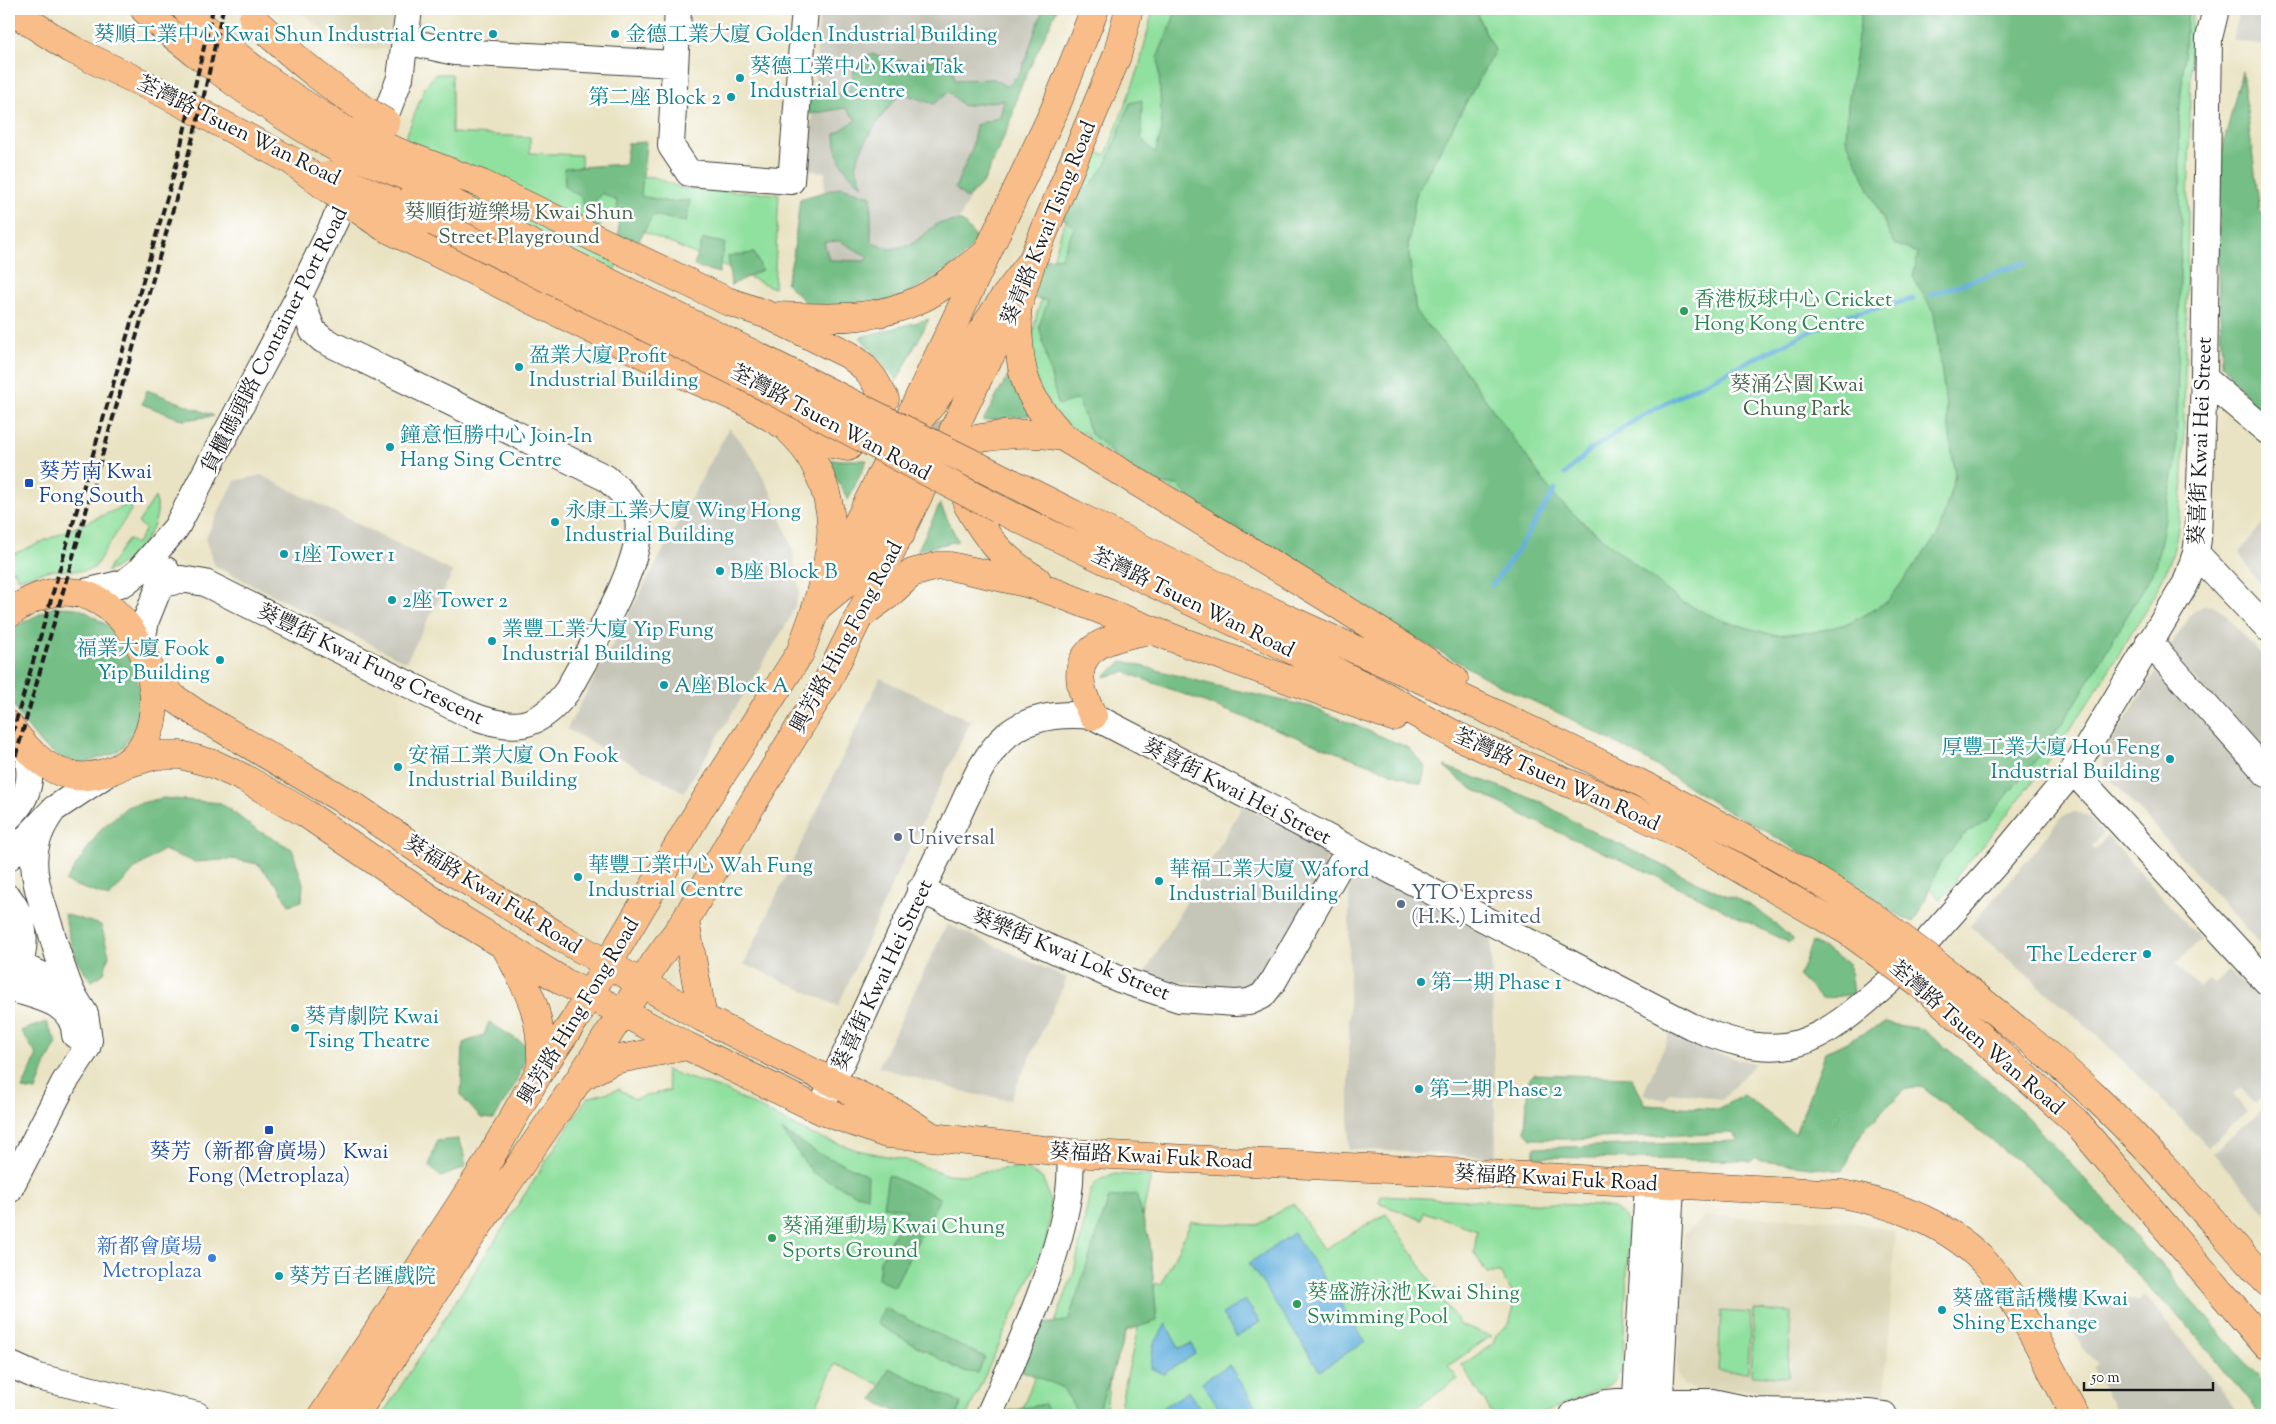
<svg xmlns="http://www.w3.org/2000/svg" width="2276" height="1424" font-family="'Sorts Mill Goudy','Noto Serif TC',serif">
  <rect width="100%" height="100%" fill="#fff"/>
  <filter id="ink" filterUnits="userSpaceOnUse"><feTurbulence type="fractalNoise" baseFrequency=".02" numOctaves="2"/><feDisplacementMap in="SourceGraphic" scale="10" xChannelSelector="R" yChannelSelector="G"/><feConvolveMatrix kernelMatrix="1 2 1 2 8 2 1 2 1" color-interpolation-filters="sRGB"/></filter>
  <filter id="wash" filterUnits="userSpaceOnUse"><feTurbulence type="fractalNoise" baseFrequency=".0096" numOctaves="4" result="noise"/><feDisplacementMap in="SourceGraphic" scale="20" xChannelSelector="R" yChannelSelector="G"/><feGaussianBlur stdDeviation="1.12" result="paint"/><feColorMatrix in="noise" values="0 0 0 0 0 0 0 0 0 0 0 0 0 0 0 0 0 1.4 0 .05"/><feComposite in="paint" operator="in"/></filter>
  <g filter="url(#wash)">
    <rect width="100%" height="100%" fill="#e9e3c3"/>
    <path fill="#d9d4b4" d="M296,9h98l-2,40 -43,1z
      M1705,1216l137,4 53,11 -10,164 -23,-4 -143,-1v-3h-3l-2,3h-20l-11,-5 -6,-12 7,-138z"/>
    <path fill="#c5c5b8" d="M820,9h229l-61,150 -31,65 -42,35 -114,14 5,-77 18,1 1,-25 -17,-2z
      M2239,9h28v37l-34,-6z
      M729,428l23,28 20,38 20,53 8,45 -11,28 -105,172 -117,-63z
      M261,475l192,97 -47,90 -191,-96 -10,-27 20,-40 10,-18z
      M2267,518v78l-28,-43z
      M2204,605l13,2 6,5 44,49v95l-99,-106 24,-37z
      M2157,670l92,102 -2,3 20,21v156l-163,-181 -1,-16z
      M880,678l91,43 -79,164 -54,121 -94,-42z
      M1243,805l84,46 -4,34 -50,85 -25,19 -106,-11z
      M2075,812l13,4 15,17 -11,13 3,3 12,-13 94,104 -25,23 22,25 11,-9 5,5 14,-13 39,38v85l-12,10 -14,-16 -8,7 14,16 -39,36 -107,-108 -131,-113 59,-68 32,-41z
      M1372,873l119,63 5,221 -147,-8v-271z
      M947,924l120,54 -57,122 -37,-6 -95,-27z
      M1671,1031l40,21 44,11 -32,36 -53,-7 -5,8 -22,-6z
      M2267,1105v109l-54,-61z
      M2080,1293l59,7 6,-5 96,120h-124l-24,-47 5,-4 -17,-17 -9,-21 -3,-12 10,-7z"/>
    <path fill="#90e09f" stroke="#567e5e" d="M1153,9h1039l-9,473c-3,26 -4,54 -13,79 -12,31 -32,61 -49,90 -49,80 -105,156 -166,227l2,5 -17,17 -28,-33 -377,-170 -443,-254 -9,-12 -4,6 -36,-37 -14,-46 7,-37 26,-88 36,-76 8,2 33,-87z
      M436,74h16v59l78,4v16l51,2 1,20 72,2 27,11 98,6 -5,94 -169,-73 -12,26 29,14 -32,66 -226,-94 34,-69 27,-71z
      M155,497c12,27 -25,66 -49,75l22,-33 8,5 10,-15 -8,-6z
      M129,504l2,6 -37,58 -11,3 -33,-1 -32,9 -4,-9 -5,2v-16z
      M665,1070l60,20 85,44 47,16 49,10 39,14 17,1 47,-7h14l19,10c12,23 9,42 3,66l-78,171h-22l-110,-51 -23,51h-430l205,-317 32,-9 15,10 36,-9z
      M1112,1174l39,2 -37,172 -9,67h-85l54,-143 16,-80 6,-10z
      M1381,1196l217,10 15,2 12,9 4,15 -7,138 -9,13 -74,32h-46l-31,-50 31,-21 3,-9 13,-11 7,-25 -16,-26h-13l-13,-20 3,-23 -53,-18 -2,8 -43,-17z
      M1293,1203l31,46 62,-35 74,111 31,11 -43,30 10,13 -53,36 -8,-2 -4,2h-275l21,-92 17,-40 5,2 30,-63 67,3z
      M1754,1310l37,2 -3,65 -37,-2z
      M1721,1311l30,2 -3,59 -30,-1z"/>
    <path fill="#74be86" stroke="#486d51" fill-rule="evenodd" d="M1043,9h14l-39,84 -7,28 -27,60 -17,18 -12,-11 17,-39 4,-24 24,-8 4,-17 -41,6 -14,-14 -15,12 -33,-11c-21,23 -36,44 -46,73l8,20c-20,-14 -27,-27 -28,-52l21,-14 -11,-12 -36,6 -6,-21 13,-8 17,11 16,-4 7,-29 14,-9 41,9 39,-7 5,24 39,-1 13,8 14,-15z
      M1177,9h299l7,19 12,22 -79,144 -8,52 8,66 42,49 98,137 30,27 94,76 41,19 52,15 41,-3 36,-9 38,-22 51,-68 16,-58 -21,-162 -21,-36 5,-24 -24,-9 -48,-105 2,-35 14,-95h326l-9,110 2,113 -5,228 -20,107 -81,137 -32,47 -56,69 -25,16 -23,29 -16,40 -10,17 -31,-15 -25,-20 -96,-59 -37,-19 -82,-52 -73,-39 -72,-34 -284,-160 -35,-39 -30,-1 -58,-51 -12,-34 -20,6 -19,-79 9,-25 -21,-4 4,-36 30,-4 13,-29 -20,-18 34,-22 18,-23 24,-62 12,-3 -1,38 14,15 7,-23 -4,-74z
      M2242,71l18,140 7,8v200l-10,-8 -35,-47 -4,-95 1,-107z
      M646,142l-5,54 28,6 21,-2 -4,22 -33,-7 -15,27 -19,-4 -2,-37 -15,-8 -16,19 -5,-15 -16,-10 -1,-19 61,-4 3,-21z
      M841,187l30,9v47l19,6 22,-5 26,-21 24,-2 16,19 -19,21 -69,44 -80,2 -24,-24 7,-26 7,-58zM840,241l29,16 -4,4 -36,-1 -5,-18z
      M703,239l22,4 -6,30 -25,-7z
      M754,253l8,17 -31,15 -3,-29z
      M929,319l-32,62 -37,-44z
      M1011,370l19,45 -47,6z
      M147,390l67,26 -31,4 -41,-16z
      M827,460h40l-19,40z
      M940,504l18,37 -40,9z
      M54,607l21,1 10,3 29,19 18,30 9,37 -6,32 -12,18 -8,6 -31,10 -21,-4 -21,-14 -21,-26 -12,-24v-57l9,-13z
      M1123,661l94,25 94,21 98,41 17,20 -5,16 -296,-112 -21,5z
      M1444,766l97,36 42,25 140,67c29,9 48,25 70,46l-4,3 -128,-65 -114,-51 -80,-41z
      M163,798l58,5 34,26 37,20 11,35 -1,17 -13,4 -11,-19 -20,-22 -25,-5 -38,3 -32,-12 -28,19 -26,28 -44,-15 36,-53 27,-23z
      M64,914l37,11 8,30 -5,18 -12,8c-18,-18 -22,-43 -28,-67z
      M1812,942l37,22 4,30 -31,5 -23,-22z
      M46,1022l11,21 -11,20 -10,28 -14,-2 15,-34 -16,-24z
      M489,1022l41,26 -17,40 -19,31 -13,-1 -20,-22 2,-53 21,-8z
      M1885,1023l37,6 85,67 101,108 159,183v28h-7l-68,-84 -141,-144 -129,-101 -18,4 -42,42 -19,39 -82,-10 -5,-4 -5,4 -214,-4 -3,-1v-7l2,-1 202,-7 -5,-8 -162,6h-40l-6,-8 3,-50 6,-7 97,3 15,28 71,4 27,-14 51,39 31,-82z
      M782,1131l36,22 50,22 -1,22 -14,-4 -41,-21z
      M458,1139l5,11 3,17 -25,10 -12,-11 8,-25z
      M888,1175l52,23 -46,89 -16,-8 2,-18 27,-51 -24,-4z
      M1136,1194l14,49 7,78 -30,9 -30,85h-20v-4l-15,-24 -42,-17 13,-45 35,-4 41,-123z
      M884,1308l101,49 -7,16 -16,-2 -85,-47z
      M889,1368l72,35 -3,12h-55l-30,-15z
      M1045,1404l5,11h-53v-2z"/>
    <path fill="#65b0dd" stroke="#40667c" d="M1294,1233l71,108 -45,30 -71,-108z
      M1245,1300l15,22 -23,15 -15,-23z
      M1166,1324l13,24 13,-4 3,10 -32,20 -12,-6 2,-22z
      M1229,1365l26,40 -16,10h-15l-22,-33z
      M1189,1391l16,24h-38l-4,-7z"/>
    <g fill="none" stroke-linecap="round" stroke-linejoin="round">
      <path stroke="#65b0dd" stroke-width="5" d="M1930,295l96,-33
        M1565,474l24,-23 49,-33 54,-29 148,-72 73,-18
        M1492,585l20,-26 43,-69"/>
    </g>
  </g>
  <g filter="url(#ink)">
    <g fill="none" stroke-linecap="round" stroke-linejoin="round">
      <path stroke="#c0bba2" stroke-width="28" stroke-dasharray="28 14" stroke-linecap="butt" d="M935,422l20,60 11,20"/>
      <defs>
        <path id="minor" d="M678,9l-7,137 18,27 102,8 14,-172
          M406,41l49,11 220,12
          M376,140l24,-62 9,-69
          M2204,378l63,53
          M2196,553l71,75
          M159,586l22,-7 24,4 261,130c45,19 72,18 102,-23 20,-38 84,-138 68,-178 -6,-14 -19,-24 -30,-34l-283,-138 -10,-9 -14,-35
          M77,594l47,-11 14,-11 38,-44 123,-232 55,-115
          M2149,642l118,132
          M145,656l-2,-19 3,-17 20,-50
          M2073,771l194,211
          M54,809c-33,43 -18,75 -3,122 6,21 12,42 21,62
          M9,817c23,-21 26,-49 12,-76
          M9,857l45,-48 57,-38
          M920,890l199,89 60,20 56,4 14,-1 13,-6 11,-14 76,-133
          M9,898c21,28 16,53 6,85
          M1930,938l70,-79 73,-88 113,-188 10,-30 2,-14 6,-161 5,-340 7,-29
          M13,989c25,8 61,13 62,46
          M820,1110c43,-95 86,-191 133,-284 15,-30 28,-69 54,-91 24,-20 56,-22 86,-19l598,310c95,41 126,19 199,-45
          M9,1190l55,-107 23,-35 2,-8 -4,-26 -13,-21 -15,-12 -37,-15
          M9,1364l29,13 159,38
          M989,1415c30,-67 69,-151 80,-224 2,-12 1,-25 2,-38
          M1573,1415l34,-12 11,-1h94l43,9 113,2 16,2
          M1635,1415l13,-231
          M1659,1415l12,-230"/>
        <path id="major" d="M912,412l142,-301 41,-102
          M953,431l29,-61 35,-61 15,-48 85,-205 12,-47
          M9,614c120,-96 213,149 79,162 -34,4 -62,-25 -79,-51
          M148,670l26,28 25,17 158,93 78,53 123,75 145,82 194,96 34,22
          M123,765l33,-10h25l33,9 30,14 61,35 146,100 113,69 123,64 133,64 67,24 45,3 139,16 456,23 315,18c55,11 109,30 147,73 33,38 61,103 86,148
          M685,921l18,97
          M505,946c25,48 38,68 36,123
          M581,1077l33,-17 73,-14
          M323,1415l162,-248 56,-98 34,-50 126,-212 99,-154 16,-45 70,-143
          M355,1415l110,-170 115,-167 78,-120 27,-37 55,-97 87,-142 97,-198"/>
        <path id="highway" d="M9,9l62,40 94,45 127,67
          M144,9c17,18 38,34 58,49 45,35 90,65 140,93
          M186,9c48,50 104,88 163,123
          M398,152l84,32 245,117 41,14 81,40 13,10 11,13 12,21
          M386,168l142,74
          M396,203l38,19
          M384,227l307,151 53,23 38,23 39,18 27,5
          M1017,309c2,25 1,55 11,78 8,19 21,34 35,50l263,160 128,82
          M779,316c52,2 95,6 144,-18 22,-11 42,-30 63,-44
          M935,394l9,-48
          M922,416l11,-13 70,-104 29,-38
          M789,430c30,28 47,76 41,117 -3,21 -9,41 -14,61
          M970,440c34,-6 59,-9 93,-3
          M1012,483c94,47 188,96 285,140 193,88 390,173 569,288
          M967,504c19,34 37,56 70,76
          M998,509l288,138 99,49 70,39 56,25 80,32 85,40 173,100
          M901,534l3,-48
          M816,608l35,-29 26,-54 32,-48
          M859,616l29,-21 24,-22 25,-7h13l76,17 31,10 126,49 210,75
          M1093,716c-34,-64 4,-77 59,-86
          M1945,971c51,42 104,82 151,127 61,58 115,122 171,184
          M1929,991l146,130 192,225"/>
      </defs>
      <use href="#minor" stroke="#3b3a35" stroke-width="28"/>
      <use href="#major" stroke="#3b3a35" stroke-width="29"/>
      <use href="#highway" stroke="#3b3a35" stroke-width="29"/>
      <use href="#minor" stroke="#fff" stroke-width="26"/>
      <use href="#major" stroke="#f8bd89" stroke-width="28"/>
      <use href="#highway" stroke="#f8bd89" stroke-width="28"/>
      <path stroke="#1c1c1c" stroke-width="4" stroke-dasharray="8 4" stroke-linecap="butt" d="M9,745l166,-575 38,-161
        M9,779l173,-601 20,-74 21,-95"/>
      <defs>
        <path id="highway-bridge" d="M253,19c43,41 82,73 133,104
          M349,132l49,20
          M342,151l44,17
          M292,161l38,29 54,37
          M328,175l68,28
          M434,222l314,156 250,131
          M528,242l484,241
          M1866,911l79,60
          M1849,932l80,59"/>
      </defs>
      <use href="#highway-bridge" stroke="#3b3a35" stroke-width="29" stroke-linecap="butt"/>
      <use href="#highway-bridge" stroke="#f8bd89" stroke-width="28"/>
    </g>
  </g>
  <g fill="#0f9aa8" stroke="#fff" stroke-width="2">
    <circle cx="493" cy="34" r="5"/>
    <circle cx="615" cy="34" r="5"/>
    <circle cx="740" cy="78" r="5"/>
    <circle cx="731" cy="97" r="5"/>
    <circle cx="519" cy="367" r="5"/>
    <circle cx="390" cy="447" r="5"/>
    <circle cx="555" cy="522" r="5"/>
    <circle cx="284" cy="554" r="5"/>
    <circle cx="720" cy="571" r="5"/>
    <circle cx="392" cy="600" r="5"/>
    <circle cx="492" cy="641" r="5"/>
    <circle cx="220" cy="660" r="5"/>
    <circle cx="664" cy="685" r="5"/>
    <circle cx="2170" cy="759" r="5"/>
    <circle cx="398" cy="767" r="5"/>
    <circle cx="578" cy="877" r="5"/>
    <circle cx="1159" cy="881" r="5"/>
    <circle cx="2147" cy="954" r="5"/>
    <circle cx="1421" cy="982" r="5"/>
    <circle cx="295" cy="1028" r="5"/>
    <circle cx="1419" cy="1089" r="5"/>
    <circle cx="279" cy="1276" r="5"/>
    <circle cx="1942" cy="1310" r="5"/>
  </g>
  <g fill="#2e9e5b" stroke="#fff" stroke-width="2">
    <circle cx="1684" cy="311" r="5"/>
    <circle cx="772" cy="1238" r="5"/>
    <circle cx="1297" cy="1304" r="5"/>
  </g>
  <g fill="#1a4fb4" stroke="#fff" stroke-width="2">
    <rect x="24" y="478" width="10" height="10" rx="2.5"/>
    <rect x="264" y="1125" width="10" height="10" rx="2.5"/>
  </g>
  <g fill="#5c6f8a" stroke="#fff" stroke-width="2">
    <circle cx="898" cy="837" r="5"/>
    <circle cx="1401" cy="904" r="5"/>
  </g>
  <circle fill="#3f7fe0" stroke="#fff" stroke-width="2" cx="212" cy="1258" r="5"/>
  <g text-anchor="middle" stroke-width="5" stroke-linejoin="round" paint-order="stroke">
    <g font-size="21" fill="#0d838f" stroke="#fff" text-anchor="start">
      <text x="483" y="41" text-anchor="end">葵順工業中心 Kwai Shun Industrial Centre</text>
      <text x="625" y="41">金德工業大廈 Golden Industrial Building</text>
      <text x="750" y="73">葵德工業中心 Kwai Tak<tspan x="750" dy="24">Industrial Centre</tspan></text>
      <text x="721" y="104" text-anchor="end">第二座 Block 2</text>
      <text x="529" y="362">盈業大廈 Profit<tspan x="529" dy="24">Industrial Building</tspan></text>
      <text x="400" y="442">鐘意恒勝中心 Join-In<tspan x="400" dy="24">Hang Sing Centre</tspan></text>
      <text x="565" y="517">永康工業大廈 Wing Hong<tspan x="565" dy="24">Industrial Building</tspan></text>
      <text x="294" y="561">1座 Tower 1</text>
      <text x="730" y="578">B座 Block B</text>
      <text x="402" y="607">2座 Tower 2</text>
      <text x="502" y="636">業豐工業大廈 Yip Fung<tspan x="502" dy="24">Industrial Building</tspan></text>
      <text x="210" y="655" text-anchor="end">福業大廈 Fook<tspan x="210" dy="24">Yip Building</tspan></text>
      <text x="674" y="692">A座 Block A</text>
      <text x="2160" y="754" text-anchor="end">厚豐工業大廈 Hou Feng<tspan x="2160" dy="24">Industrial Building</tspan></text>
      <text x="408" y="762">安福工業大廈 On Fook<tspan x="408" dy="24">Industrial Building</tspan></text>
      <text x="588" y="872">華豐工業中心 Wah Fung<tspan x="588" dy="24">Industrial Centre</tspan></text>
      <text x="1169" y="876">華福工業大廈 Waford<tspan x="1169" dy="24">Industrial Building</tspan></text>
      <text x="2137" y="961" text-anchor="end">The Lederer</text>
      <text x="1431" y="989">第一期 Phase 1</text>
      <text x="305" y="1023">葵青劇院 Kwai<tspan x="305" dy="24">Tsing Theatre</tspan></text>
      <text x="1429" y="1096">第二期 Phase 2</text>
      <text x="289" y="1283">葵芳百老匯戲院</text>
      <text x="1952" y="1305">葵盛電話機樓 Kwai<tspan x="1952" dy="24">Shing Exchange</tspan></text>
    </g>
    <g font-size="21" fill="#1c1c1c" stroke="#fff">
      <text transform="translate(239 130) rotate(26)" y="7">荃灣路 Tsuen Wan Road</text>
      <text transform="translate(1048 223) rotate(-68)" y="7">葵青路 Kwai Tsing Road</text>
      <text transform="translate(274 340) rotate(-63)" y="7">貨櫃碼頭路 Container Port Road</text>
      <text transform="translate(831 422) rotate(28)" y="7">荃灣路 Tsuen Wan Road</text>
      <text transform="translate(2200 441) rotate(-88)" y="7">葵喜街 Kwai Hei Street</text>
      <text transform="translate(1193 602) rotate(26)" y="7">荃灣路 Tsuen Wan Road</text>
      <text transform="translate(846 637) rotate(-62)" y="7">興芳路 Hing Fong Road</text>
      <text transform="translate(371 664) rotate(26)" y="7">葵豐街 Kwai Fung Crescent</text>
      <text transform="translate(1557 779) rotate(24)" y="7">荃灣路 Tsuen Wan Road</text>
      <text transform="translate(1237 791) rotate(27)" y="7">葵喜街 Kwai Hei Street</text>
      <text transform="translate(493 894) rotate(32)" y="7">葵福路 Kwai Fuk Road</text>
      <text transform="translate(1071 954) rotate(22)" y="7">葵樂街 Kwai Lok Street</text>
      <text transform="translate(882 975) rotate(-65)" y="7">葵喜街 Kwai Hei Street</text>
      <text transform="translate(578 1011) rotate(-59)" y="7">興芳路 Hing Fong Road</text>
      <text transform="translate(1977 1037) rotate(41)" y="7">荃灣路 Tsuen Wan Road</text>
      <text transform="translate(1151 1156) rotate(3)" y="7">葵福路 Kwai Fuk Road</text>
      <text transform="translate(1556 1178) rotate(3)" y="7">葵福路 Kwai Fuk Road</text>
    </g>
    <g font-size="21" fill="#45614a" stroke="#fff">
      <text x="519" y="219">葵順街遊樂場 Kwai Shun<tspan x="519" dy="24">Street Playground</tspan></text>
      <text x="1797" y="391">葵涌公園 Kwai<tspan x="1797" dy="24">Chung Park</tspan></text>
    </g>
    <g font-size="21" fill="#27864d" stroke="#fff" text-anchor="start">
      <text x="1694" y="306">香港板球中心 Cricket<tspan x="1694" dy="24">Hong Kong Centre</tspan></text>
      <text x="782" y="1233">葵涌運動場 Kwai Chung<tspan x="782" dy="24">Sports Ground</tspan></text>
      <text x="1307" y="1299">葵盛游泳池 Kwai Shing<tspan x="1307" dy="24">Swimming Pool</tspan></text>
    </g>
    <g font-size="21" fill="#164399" stroke="#fff" text-anchor="start">
      <text x="39" y="478">葵芳南 Kwai<tspan x="39" dy="24">Fong South</tspan></text>
      <text x="269" y="1158" text-anchor="middle">葵芳（新都會廣場） Kwai<tspan x="269" dy="24">Fong (Metroplaza)</tspan></text>
    </g>
    <g font-size="21" fill="#4e5e75" stroke="#fff" text-anchor="start">
      <text x="908" y="844">Universal</text>
      <text x="1411" y="899">YTO Express<tspan x="1411" dy="24">(H.K.) Limited</tspan></text>
    </g>
    <g font-size="21" fill="#366cbe" stroke="#fff" text-anchor="end">
      <text x="202" y="1253">新都會廣場<tspan x="202" dy="24">Metroplaza</tspan></text>
    </g>
  </g>
  <rect width="2276" height="1424" fill="none" stroke="#fff" stroke-width="30"/>
  <path d="M2084 1382v8h129v-8" fill="none" stroke="#1c1c1c" stroke-width="2.5"/>
  <text x="2091" y="1382" font-size="15" fill="#1c1c1c" stroke="#ffffff" stroke-width="4" paint-order="stroke">50 m</text>
</svg>
